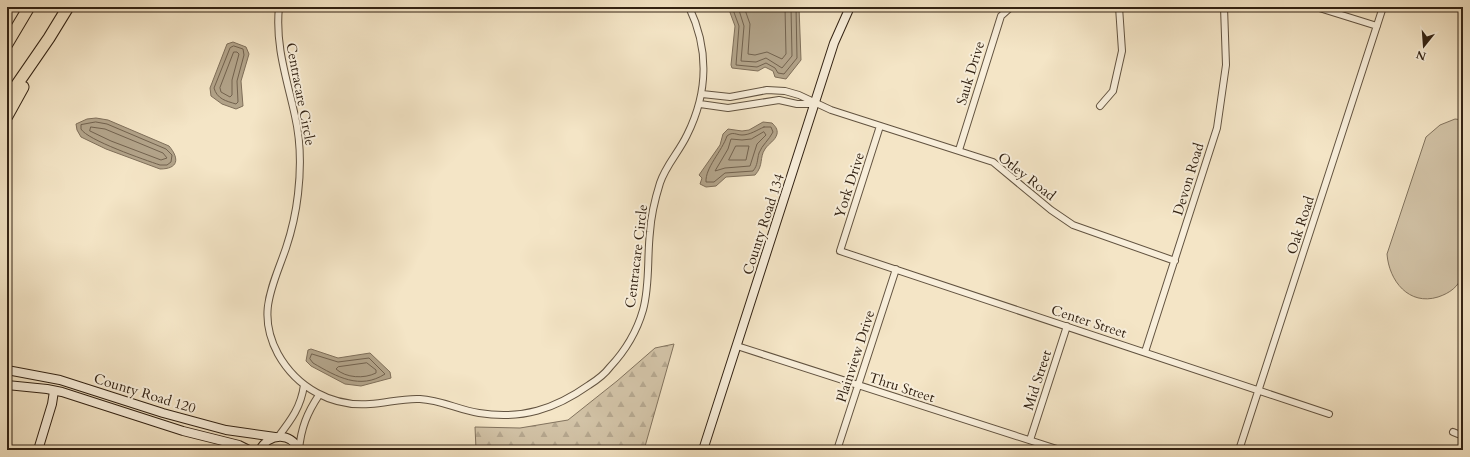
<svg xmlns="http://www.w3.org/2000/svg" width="1470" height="457" font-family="Cardo,serif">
  <defs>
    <pattern id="forest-firs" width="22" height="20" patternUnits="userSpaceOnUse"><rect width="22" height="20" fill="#d3c4a8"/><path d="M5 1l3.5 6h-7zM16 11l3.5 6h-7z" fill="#b6a890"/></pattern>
  </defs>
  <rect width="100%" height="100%" fill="#f4e5c6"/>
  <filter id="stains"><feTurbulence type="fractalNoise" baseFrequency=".005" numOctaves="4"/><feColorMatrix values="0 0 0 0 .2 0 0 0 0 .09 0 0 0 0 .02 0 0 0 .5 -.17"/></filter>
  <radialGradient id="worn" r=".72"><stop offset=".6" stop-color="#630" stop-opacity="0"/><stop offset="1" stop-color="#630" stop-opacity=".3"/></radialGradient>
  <path fill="url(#forest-firs)" stroke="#82735e" d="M674,344l-30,106 -168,-1 -1,-22 45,1 48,-8 49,-39 38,-33z"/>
  <path fill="#d3c4a8" stroke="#82735e" d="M1455,119l8,1v155c-5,12 -13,18 -25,22 -29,9 -49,-16 -51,-43l39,-117 14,-12z"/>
  <path fill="#b2a389" stroke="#7f6f5a" d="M728,7h71l2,53 -15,19 -11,-2 -2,-6 -8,-4 -7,4 -26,-3 -1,-3 4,-39z
    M233,42l13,5 3,7 -8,27 2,25 -7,3 -14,-5 -11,-8 -1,-8 17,-44z
    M96,118l12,2 61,26c11,13 9,23 -9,23l-54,-20 -25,-12 -4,-7 -1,-6 11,-5z
    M763,122l9,1c3,3 6,6 5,11 -2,7 -8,9 -12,15 -6,9 -1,16 -10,26l-29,2 -10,9 -10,1 -6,-3 2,-6 -3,-3 21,-30 3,-11 5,-5 14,2 7,-1z
    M311,349l27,9 32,-5 20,19 1,6 -30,8 -16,-2 -34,-18 -5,-5 2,-11z"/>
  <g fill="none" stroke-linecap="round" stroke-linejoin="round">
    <path stroke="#72624e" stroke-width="1" d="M732,7l7,19 -3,39 21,2 9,-4 9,5 3,5 6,1 13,-16 -1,-51
      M738,7l6,19 -3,35 15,1 10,-4 16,10 10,-12 -1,-49
      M744,7l6,17 -2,30 7,1 12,-3 15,7 4,-5 -1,-47
      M234,46l9,3 1,6 -7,26 1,21 -2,2c-10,-3 -19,-5 -22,-16l16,-40z
      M234,52h3l2,2 -7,26v15l-2,2 -9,-5 -1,-4z
      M96,122l11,2 59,25 6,6 -1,7 -4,3h-7c-15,-5 -73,-25 -79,-36v-4z
      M91,127l14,2 58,24 4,5 -6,2 -50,-19 -21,-10z
      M764,127h7l2,5c-4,8 -11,13 -14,21 -2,7 -1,12 -6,18l-28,2 -11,9h-8c-1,-14 16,-31 21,-46 6,-5 9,-1 15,-1 8,0 15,-5 22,-8z
      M764,132l2,3 -9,9 -7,22 -25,2 -10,3 13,-22 3,-10 11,1 9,-1z
      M736,146h13l-3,14h-17z
      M312,354l26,8 31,-4 16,16c-25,16 -48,3 -72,-11l-3,-4z
      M367,363l9,7v3c-12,6 -30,5 -40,-4l2,-2z"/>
    <defs>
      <path id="street" d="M279,7c-4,39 8,72 16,109 6,26 6,52 3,78 -2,18 -6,36 -12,54 -13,38 -30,65 -8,106 19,34 54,53 92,50 17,-1 33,-6 50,-5 21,1 39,11 59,14 43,7 76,-4 110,-28 8,-5 15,-10 21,-18 15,-16 27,-36 33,-57 7,-25 4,-52 7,-78 1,-16 5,-33 10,-49 6,-18 19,-31 27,-48 21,-42 22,-86 2,-128
        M1316,7l61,19
        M702,94l28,3 37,-7 18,1 14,4 32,15 162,52 58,48 22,15 102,36
        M700,104l28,4 51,-8 18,4h17
        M1100,106l13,-15 9,-40 -3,-44
        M880,126l-40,125 489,163
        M959,150l42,-134 10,-9
        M737,346l323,104
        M1145,352l72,-224 9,-63 -2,-58
        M1453,432l10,4
        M278,437c13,-17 23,-30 26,-52
        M1030,440l37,-114
        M299,450c2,-22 8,-37 20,-55
        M837,450l59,-181
        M1239,450l144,-443"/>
      <path id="secondary" d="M7,370l53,10 103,33 63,17 49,7
        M7,385l40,4 15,3 121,39 56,14 10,5
        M38,450l14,-46 2,-13
        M260,450c9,-17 31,-18 39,0
        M703,450l131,-407 16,-36"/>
      <path id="highway" d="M7,44l22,-37
        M7,99l42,-61 19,-31
        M7,116l16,-29"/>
    </defs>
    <use href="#street" stroke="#625340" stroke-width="8"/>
    <use href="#secondary" stroke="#322213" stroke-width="10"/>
    <use href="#highway" stroke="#322213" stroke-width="13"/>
    <use href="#street" stroke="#f8eeda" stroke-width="6"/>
    <use href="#secondary" stroke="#f8eeda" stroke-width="8"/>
    <use href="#highway" stroke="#f4e5c6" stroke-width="11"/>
  </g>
  <g text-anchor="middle" stroke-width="4" stroke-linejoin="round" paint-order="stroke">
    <g font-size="14" fill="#322213" stroke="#f8eeda">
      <text transform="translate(970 73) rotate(-73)" y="5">Sauk Drive</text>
      <text transform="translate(301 94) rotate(79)" y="5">Centracare Circle</text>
      <text transform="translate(1027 176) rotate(38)" y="5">Otley Road</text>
      <text transform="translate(1188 179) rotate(-73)" y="5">Devon Road</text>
      <text transform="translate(849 185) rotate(-72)" y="5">York Drive</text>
      <text transform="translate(763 224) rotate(-72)" y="5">County Road 134</text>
      <text transform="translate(1300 225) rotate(-72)" y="5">Oak Road</text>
      <text transform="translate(636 256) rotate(-83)" y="5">Centracare Circle</text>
      <text transform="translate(1089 321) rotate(18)" y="5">Center Street</text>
      <text transform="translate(855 356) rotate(-72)" y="5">Plainview Drive</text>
      <text transform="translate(1037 380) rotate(-72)" y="5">Mid Street</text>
      <text transform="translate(902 387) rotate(18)" y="5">Thru Street</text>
      <text transform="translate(145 393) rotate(17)" y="5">County Road 120</text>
    </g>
  </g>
  <rect width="1470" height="457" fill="none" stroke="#f4e5c6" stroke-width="24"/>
  <rect x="8" y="8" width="1454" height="441" fill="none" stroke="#322213" stroke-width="2"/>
  <rect x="12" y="12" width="1446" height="433" fill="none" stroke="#322213"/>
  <g transform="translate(1424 46) rotate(197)" stroke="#f8eeda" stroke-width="3" paint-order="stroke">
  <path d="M0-3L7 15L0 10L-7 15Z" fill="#322213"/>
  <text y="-6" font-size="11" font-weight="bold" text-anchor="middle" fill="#322213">N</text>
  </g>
  <rect width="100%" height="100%" filter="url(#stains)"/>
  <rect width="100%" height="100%" fill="url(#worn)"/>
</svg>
